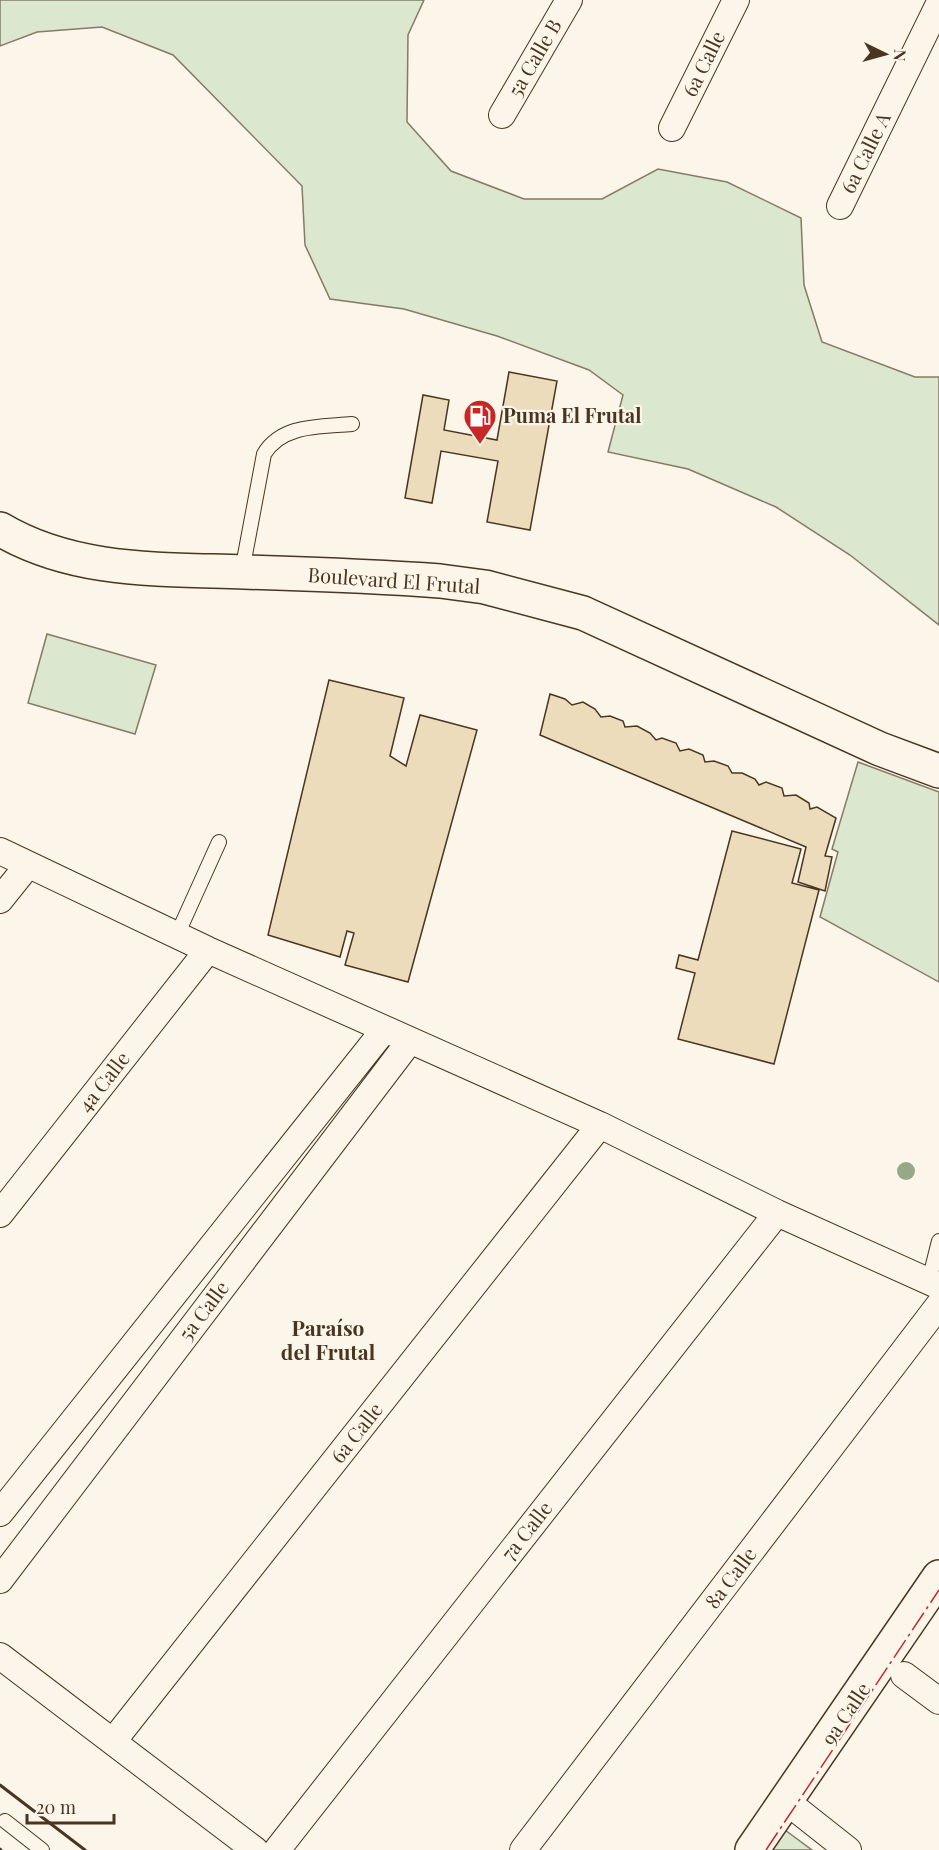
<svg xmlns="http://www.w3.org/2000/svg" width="939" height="1850" font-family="'Playfair Display',serif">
  <rect width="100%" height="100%" fill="#fbf6e9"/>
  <path fill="#dce7d0" stroke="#887966" stroke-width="1.5" d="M0,0h424l-16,35 -1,87 44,49 73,28h78l56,-30 69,13 74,36 3,67 18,57 93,35h24v248l-89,-70 -74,-48 -88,-38 -80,-17 15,-57 -34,-25 -92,-34 -93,-27 -74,-10 -25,-54 -3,-59 -129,-131 -71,-28 -65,5 -37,14z
    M47,634l109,31 -21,69 -107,-31z
    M858,762l81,30v190l-119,-65 18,-65 -6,-3z
    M785,1830l27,20h-41z"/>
  <path fill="#ecdcbc" stroke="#4a3520" stroke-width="1.5" d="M509,372l48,9 -27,149 -43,-8 11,-61 -57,-10 -9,52 -27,-5 18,-103 26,5 -5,30 53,10z
    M329,680l75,18 -14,58 16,10 14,-51 57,15 -69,252 -63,-17 9,-32 -7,-2 -7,26 -72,-22z
    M550,694l15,5 7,6 11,-3 12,7 6,8 9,-1 13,5 2,6 12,-1 13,7 6,7 6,-2 14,5 4,8 9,-2 14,6 2,7 9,-1 14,5 4,7h10l13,6 4,6 7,-3 16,6 2,8 12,-1 13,8 1,6 7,-2 19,11 -11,38 7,1 -7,34 -27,-9 8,-35 -266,-112z
    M732,831l69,18 -9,34 27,7 -45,174 -96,-25 17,-66 -19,-5 3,-13 19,5z"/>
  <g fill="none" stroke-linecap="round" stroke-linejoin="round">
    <defs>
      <path id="service" d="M242,571l22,-117c18,-30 56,-27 88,-30
        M177,935l42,-93
        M929,1281l10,-40
        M5,1821l37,29"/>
      <path id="minor" d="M502,115l67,-115
        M672,128l64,-128
        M840,206l99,-202
        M0,851l208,99 392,175 177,88 162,73
        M0,900l28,-35
        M0,1214l208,-264
        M0,1513l384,-483
        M0,1580l409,-538
        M0,1656l255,194
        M904,1675l35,26
        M114,1740l486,-615
        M786,1801l62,49
        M277,1850l500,-637
        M523,1850l416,-545"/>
      <path id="secondary" d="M752,1850l187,-273"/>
      <path id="primary" d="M0,529c74,44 161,40 244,43 65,2 130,4 196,9l45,6 98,26 297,136 59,22"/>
    </defs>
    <use href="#service" stroke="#4a3520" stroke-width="16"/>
    <use href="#minor" stroke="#4a3520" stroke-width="28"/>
    <use href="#secondary" stroke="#4a3520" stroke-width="36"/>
    <use href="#primary" stroke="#4a3520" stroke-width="36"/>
    <use href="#service" stroke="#fbf6e9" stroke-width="14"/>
    <use href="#minor" stroke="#fbf6e9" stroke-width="26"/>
    <use href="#secondary" stroke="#fbf6e9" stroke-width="33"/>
    <use href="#primary" stroke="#fbf6e9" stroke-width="33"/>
    <path stroke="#4a3520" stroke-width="3" d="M0,1785l85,65
      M0,1849l1,1"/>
    <path stroke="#c62828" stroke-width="1.5" stroke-dasharray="21 4.5 3 4.5" stroke-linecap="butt" d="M766,1850l173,-260"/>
  </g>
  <circle fill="#96a887" cx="906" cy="1171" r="9"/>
  <defs>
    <symbol id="fuel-pin" viewBox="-11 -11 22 30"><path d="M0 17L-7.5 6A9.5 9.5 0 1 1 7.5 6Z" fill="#c62828" stroke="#fbf6e9"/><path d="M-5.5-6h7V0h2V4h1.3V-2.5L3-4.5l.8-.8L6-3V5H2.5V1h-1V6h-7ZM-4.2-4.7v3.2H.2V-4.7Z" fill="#fff"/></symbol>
  </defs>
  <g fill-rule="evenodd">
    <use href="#fuel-pin" x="461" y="397" width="38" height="52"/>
  </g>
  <g text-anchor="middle" stroke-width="4.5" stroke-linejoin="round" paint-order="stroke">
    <g font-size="20" fill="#4a3520" stroke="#fbf6e9">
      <text transform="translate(535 58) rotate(-60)" y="7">5a Calle B</text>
      <text transform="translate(704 64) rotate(-64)" y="7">6a Calle</text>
      <text transform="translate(866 153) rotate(-64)" y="7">6a Calle A</text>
      <text transform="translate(394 581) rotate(4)" y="7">Boulevard El Frutal</text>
      <text transform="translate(104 1082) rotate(-52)" y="7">4a Calle</text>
      <text transform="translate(204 1311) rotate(-53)" y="7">5a Calle</text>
      <text transform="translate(357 1433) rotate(-52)" y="7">6a Calle</text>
      <text transform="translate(527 1531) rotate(-52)" y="7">7a Calle</text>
      <text transform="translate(731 1578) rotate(-53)" y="7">8a Calle</text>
      <text transform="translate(846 1714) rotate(-56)" y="7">9a Calle</text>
    </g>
    <g font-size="20" font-weight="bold" fill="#4a3520" stroke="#fbf6e9" text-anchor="start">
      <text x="503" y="423">Puma El Frutal</text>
    </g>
    <g font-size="21" font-weight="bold" fill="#4a3520" stroke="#fbf6e9">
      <text x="328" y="1336">Paraíso<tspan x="328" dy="24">del Frutal</tspan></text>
    </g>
  </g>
  <g transform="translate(885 54) rotate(95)" stroke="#fbf6e9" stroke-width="4.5" paint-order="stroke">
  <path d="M0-4.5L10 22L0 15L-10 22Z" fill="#4a3520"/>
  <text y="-9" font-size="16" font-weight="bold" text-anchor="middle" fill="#4a3520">N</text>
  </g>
  <path d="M27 1814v9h87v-9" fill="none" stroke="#4a3520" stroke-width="3"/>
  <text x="36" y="1814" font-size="18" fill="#4a3520" stroke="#fbf6e9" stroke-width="4.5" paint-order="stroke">20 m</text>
</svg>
